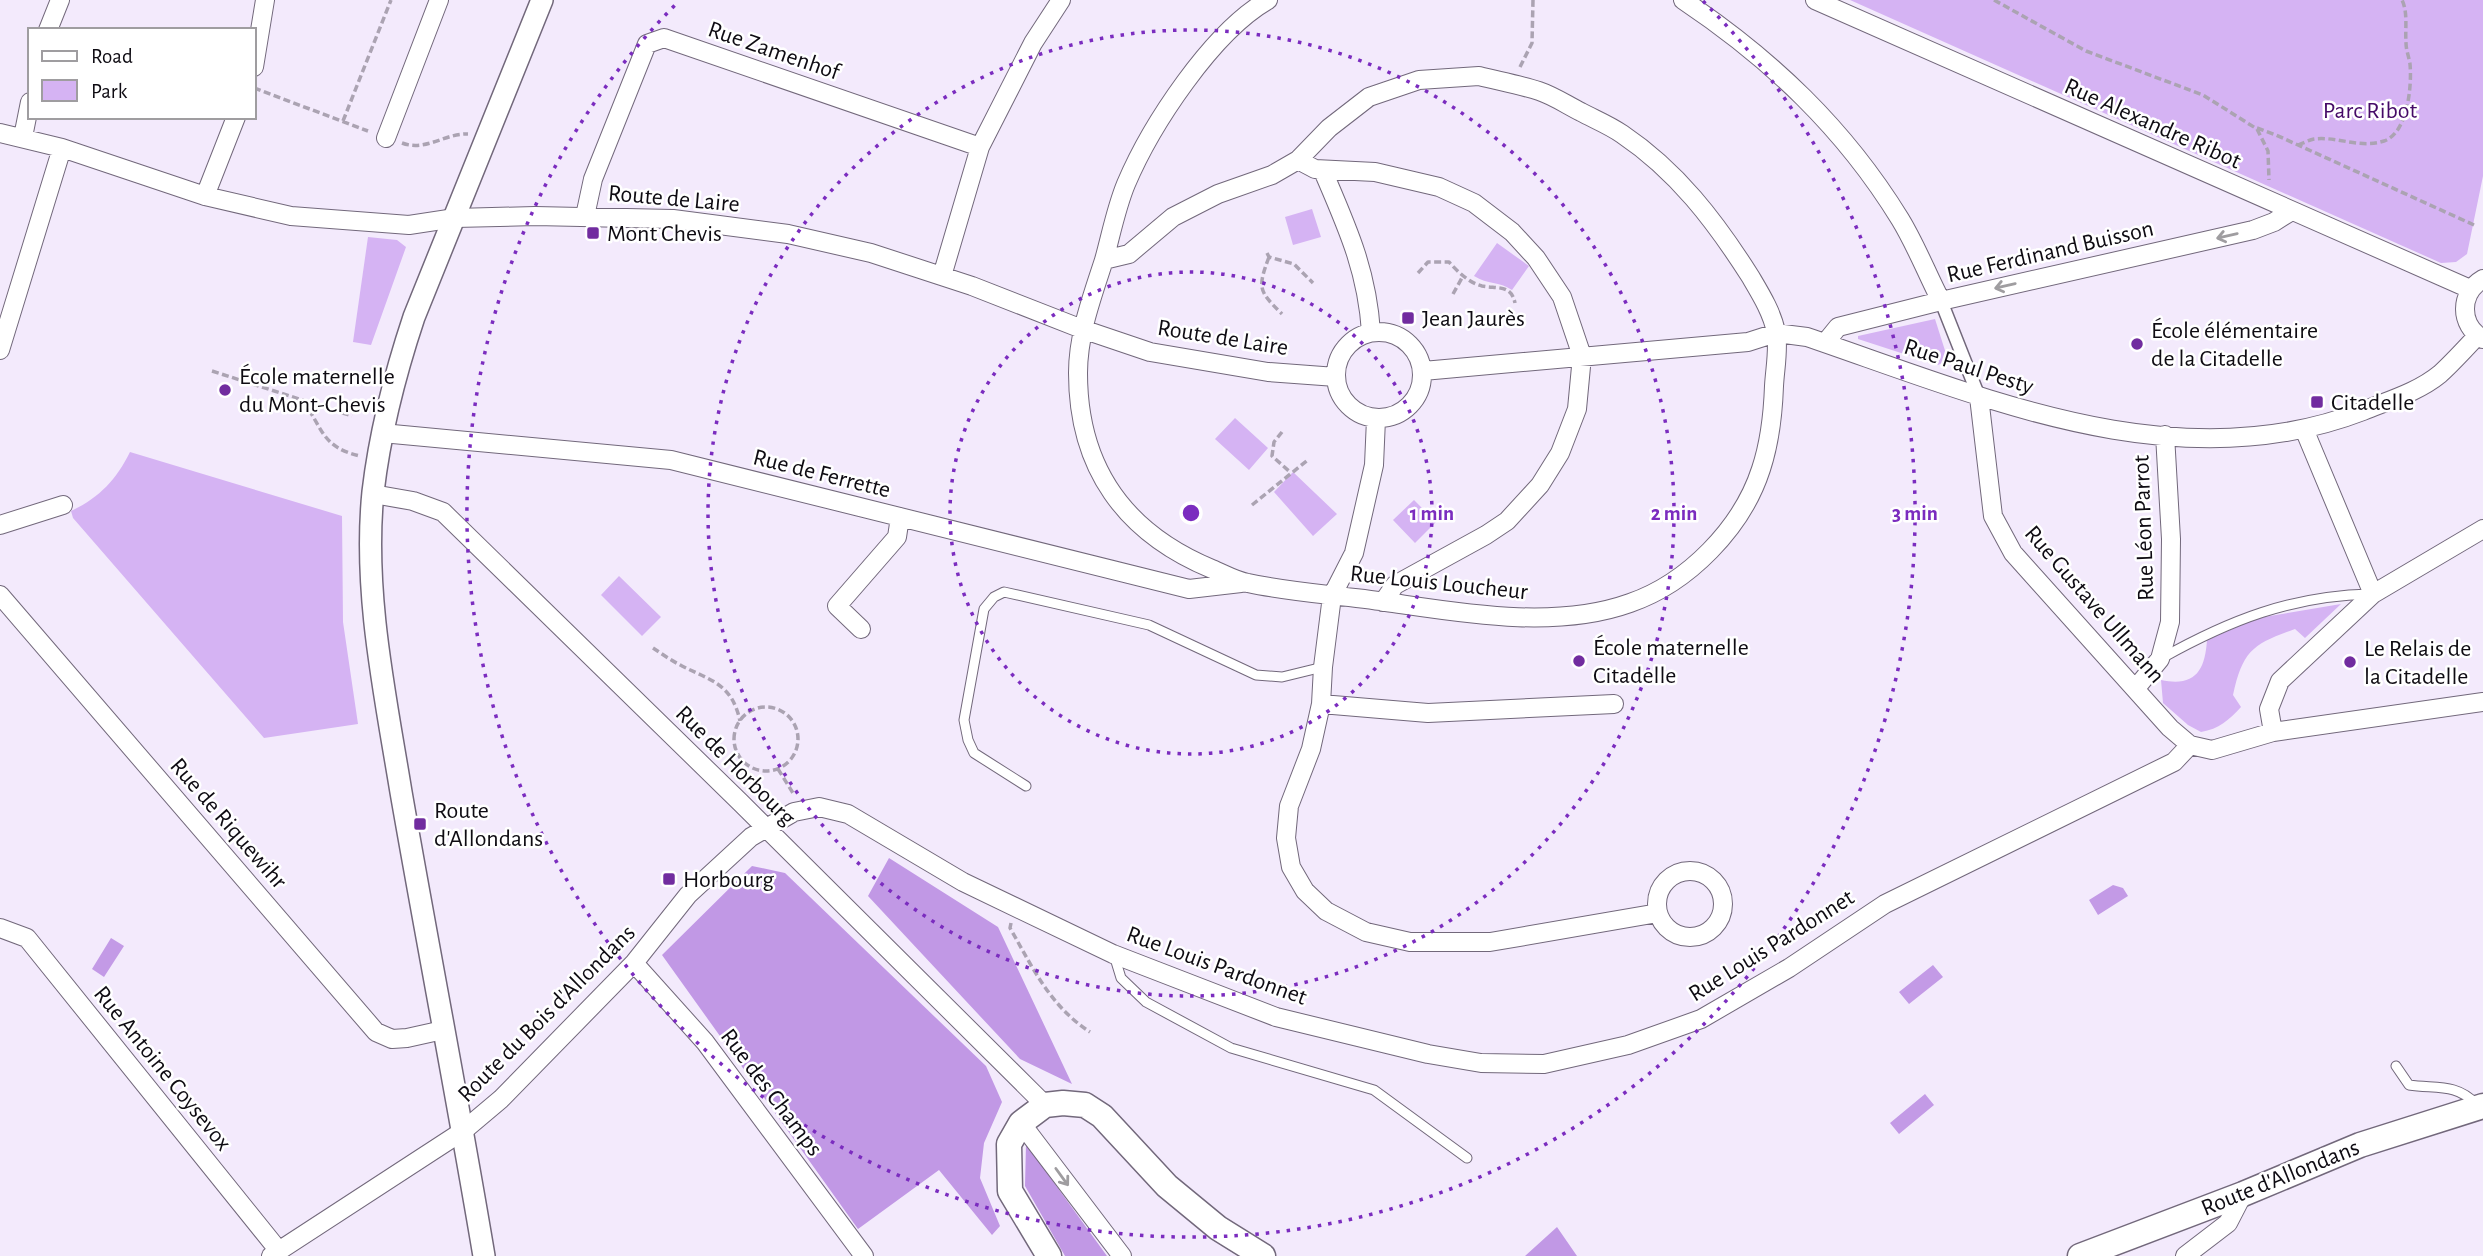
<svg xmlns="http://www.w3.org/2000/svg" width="2483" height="1256" font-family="'Alegreya Sans',sans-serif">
  <rect width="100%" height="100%" fill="#f3eafc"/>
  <path fill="#d5b3f3" d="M1850,0h633v176l-16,78 -11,8 -15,1z
    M1312,209l9,28 -28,8 -8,-28z
    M368,237l29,3 9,7 -35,98 -18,-3z
    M1497,243l32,23 -17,24c-13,-9 -24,-5 -38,-14z
    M1935,319l13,41 -10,5 -80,-26v-3z
    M1235,418l33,30 -19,22 -34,-31z
    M130,452l212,64 1,106 15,102 -94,14 -191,-220 -2,-7c28,-13 45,-31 59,-59z
    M1293,472l44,42 -24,22 -39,-44z
    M1414,500l22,22 -21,21 -22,-23z
    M619,576l42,41 -19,19 -41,-41z
    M2341,604l-36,34 -10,-9c-42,15 -52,21 -62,66l8,12c-12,13 -22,22 -40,25l-13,-7 -25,-22 -2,-23c34,7 44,-9 46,-40l51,-22z"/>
  <path fill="#c198e5" d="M889,858l109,69 74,157 -52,-25 -152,-163z
    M752,866l33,7 201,193 16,36 -18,41 -4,35 20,48 -8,9 -53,-65 -81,59 -196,-274z
    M1026,1144l81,112h-42l-40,-70z
    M1557,1227l20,29h-52z"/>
  <path fill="#c39ae6" d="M2113,885l10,3 5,8 -30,19 -9,-15z
    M111,938l13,8 -20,31 -12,-8z
    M1933,965l10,12 -34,27 -10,-12z
    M1925,1094l9,11 -35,29 -9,-11z"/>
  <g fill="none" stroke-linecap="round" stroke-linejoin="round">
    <defs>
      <path id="service" d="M2162,658c68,-38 129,-62 208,-64
        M1026,786l-52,-33 -6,-13 -4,-20 20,-111 10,-12 10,-5 145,33 107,50 26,2 41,-10
        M1114,955l7,23 25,24 85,46 143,42 93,68
        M2396,1066l13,19c27,4 47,-2 67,19"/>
      <path id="pedestrian" d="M1941,301l38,96"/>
      <path id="minor" d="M1683,0c88,59 161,128 217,219 16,26 27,55 41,82
        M1815,0l655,289
        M48,30l12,-30
        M254,67l11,-67
        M1479,76c20,5 41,9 60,15 15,5 28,14 42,21 13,7 28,13 41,22 55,37 93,87 128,142 10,17 22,36 26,56 3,17 -1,36 -2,54 -1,28 -4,56 -13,83 -19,59 -73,114 -131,134 -75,27 -168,10 -244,-1 -46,-7 -93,-9 -138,-19 -12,-2 -24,-9 -36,-14 -87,-36 -134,-101 -134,-196 0,-39 14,-76 26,-113l25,-6 44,-37 45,-23 54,-19 26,-15 31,-32 40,-31 50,-17z
        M0,133l62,15 143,48 86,20 118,9 46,-7 80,-2 138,3 115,15 83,19 101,33 110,43 68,23 118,20 68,5
        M23,137l7,-35
        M386,138l53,-138
        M1298,160l17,9 60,3 64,15 35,16 38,29 24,26 26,39 20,59 -5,53 -17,44 -20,32 -33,36 -21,14 -91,50 -12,17
        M1323,171c24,56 44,99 48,161
        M205,196l31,-79
        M585,216l8,-37 54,-135 17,-6 316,109
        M1104,260c7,-25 12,-52 22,-76 25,-59 86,-152 142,-184
        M942,276l38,-129 53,-104 28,-43
        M2483,279c-24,14 -24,46 0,60
        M1336 375a43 43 0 1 1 86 0a43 43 0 1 1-86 0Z
        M1825,343l13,-16 103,-26 312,-71 21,-8 16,-10
        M0,350l62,-202
        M1423,371l325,-29 28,-9 31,4c176,60 370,146 556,74 27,-11 55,-19 77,-37 13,-12 25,-25 37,-38
        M1979,397l14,119 20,37 157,175 20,17 22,5 61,-18 210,-30
        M1376,419l-2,46 -20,88 -22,43 -9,71 -2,37 -10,45 -22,57 -3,32 5,29 14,24 21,20 40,21 44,10h80l168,-29
        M2304,429l69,165
        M382,433l289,27 518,129 52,-6
        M373,494l40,7 30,11 297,290 305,303
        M0,525l63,-20
        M0,595l376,437 16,7 15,-1 36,-8
        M861,629l-24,-23 60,-69 3,-20
        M2136,688l24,-29 10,-37 1,-83 -6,-104
        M1321,704l107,9 186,-9
        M2273,732l-4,-23 11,-28 93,-87 110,-65
        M1657 904a33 33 0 1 1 66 0a33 33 0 1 1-66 0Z
        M0,928l27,10 252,313
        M634,963l71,79 159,214
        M1021,1123l101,133
        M271,1256l192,-125 38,-32 133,-136 54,-68 63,-58 43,-25 25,-5 29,7 115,68 150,72 163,63 152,37 53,9 63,1 84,-19 73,-26 88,-51 96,-64 289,-142 16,-17
        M2185,1256l43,-33 15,-29"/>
      <path id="tertiary" d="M484,1256c-26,-155 -56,-309 -83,-464 -16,-98 -38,-200 -28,-300 7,-60 22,-118 41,-175l128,-317"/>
      <path id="secondary" d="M1049,1256l-39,-65 -1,-47 12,-21 24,-18 18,-2 22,2 17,11 65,70 51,42 45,28
        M2080,1256l163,-62 117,-49 123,-39"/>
    </defs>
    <use href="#service" stroke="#72687b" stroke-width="11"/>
    <use href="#pedestrian" stroke="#72687b" stroke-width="15"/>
    <use href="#minor" stroke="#72687b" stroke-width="20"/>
    <use href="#tertiary" stroke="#72687b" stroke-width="24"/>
    <use href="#secondary" stroke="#72687b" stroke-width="27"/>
    <path stroke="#aba3b2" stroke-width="3.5" stroke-dasharray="7 3.5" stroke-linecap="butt" d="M1994,0l92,51 117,44 54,34 11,22 1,29
      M1520,67l12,-24 1,-43
      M254,88l114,43
      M343,121l48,-121
      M2257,128l19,7 198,90
      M402,143c24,9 43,-10 66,-9
      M2298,145c5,-2 11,-5 16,-6 23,-3 46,10 70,2 24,-8 28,-56 26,-77 -1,-7 -4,-14 -4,-21 -1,-14 2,-31 -4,-43
      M1267,253l2,4 25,7 19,19
      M1269,257c-12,32 -10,34 13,57
      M1418,273l10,-11h21c8,9 20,21 33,24 15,3 29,-2 33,17
      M1453,294l10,-18
      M212,371l140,45
      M303,401c20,27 18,46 57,55
      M1282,432l-8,10 -2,14 18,16
      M1252,505l57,-46
      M653,648c9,6 19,13 29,18 30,15 50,18 58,55
      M734 739a32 32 0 1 1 64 0a32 32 0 1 1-64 0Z
      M778,769l15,24
      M1011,923l-1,5c23,40 40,78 80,104"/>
    <use href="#service" stroke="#fff" stroke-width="9"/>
    <use href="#pedestrian" stroke="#fff" stroke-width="12"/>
    <use href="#minor" stroke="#fff" stroke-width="18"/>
    <use href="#tertiary" stroke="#fff" stroke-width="21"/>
    <use href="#secondary" stroke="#fff" stroke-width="24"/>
  </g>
  <defs><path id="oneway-shaft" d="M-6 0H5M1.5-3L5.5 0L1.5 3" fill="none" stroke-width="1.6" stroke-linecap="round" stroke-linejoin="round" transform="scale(1.75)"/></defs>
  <g stroke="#9f9da0">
    <use href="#oneway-shaft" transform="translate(2227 236) rotate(167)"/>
    <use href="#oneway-shaft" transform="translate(2005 286) rotate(167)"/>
    <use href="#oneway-shaft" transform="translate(1062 1177) rotate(54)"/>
  </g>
  <g fill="none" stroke="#7b2cbf" stroke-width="3.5" stroke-dasharray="3.5 7">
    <circle cx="1191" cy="513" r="241"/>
    <circle cx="1191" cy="513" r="483"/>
    <path d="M1703 1A724 724 0 1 1 679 1"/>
  </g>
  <g fill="#712c9f" stroke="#fff" stroke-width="2.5">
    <rect x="586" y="226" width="14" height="14" rx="3.5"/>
    <rect x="1401" y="311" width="14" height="14" rx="3.5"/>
    <circle cx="2137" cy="344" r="7"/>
    <circle cx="225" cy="390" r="7"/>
    <rect x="2310" y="395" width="14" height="14" rx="3.5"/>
    <circle cx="1579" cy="661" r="7"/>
    <circle cx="2350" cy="662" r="7"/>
    <rect x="413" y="817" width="14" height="14" rx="3.5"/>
    <rect x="662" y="872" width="14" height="14" rx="3.5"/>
  </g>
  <g text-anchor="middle" stroke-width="5" stroke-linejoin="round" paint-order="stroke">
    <g font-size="24" fill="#0e0b12" stroke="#fff">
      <text transform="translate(774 50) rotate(19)" y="8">Rue Zamenhof</text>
      <text transform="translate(2153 123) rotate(24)" y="8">Rue Alexandre Ribot</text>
      <text transform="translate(674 198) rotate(5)" y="8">Route de Laire</text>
      <text transform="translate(2050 251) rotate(-13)" y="8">Rue Ferdinand Buisson</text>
      <text transform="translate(1223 337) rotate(9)" y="8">Route de Laire</text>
      <text transform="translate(1969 366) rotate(18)" y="8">Rue Paul Pesty</text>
      <text transform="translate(822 473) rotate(14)" y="8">Rue de Ferrette</text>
      <text transform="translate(2143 528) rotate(-92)" y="8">Rue Léon Parrot</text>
      <text transform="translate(1439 582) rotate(6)" y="8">Rue Louis Loucheur</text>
      <text transform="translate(2095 604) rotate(49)" y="8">Rue Gustave Ullmann</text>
      <text transform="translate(736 765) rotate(45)" y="8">Rue de Horbourg</text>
      <text transform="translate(229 823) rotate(49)" y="8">Rue de Riquewihr</text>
      <text transform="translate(1771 945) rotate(-32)" y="8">Rue Louis Pardonnet</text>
      <text transform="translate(1217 965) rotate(20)" y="8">Rue Louis Pardonnet</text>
      <text transform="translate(546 1013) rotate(-45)" y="8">Route du Bois d'Allondans</text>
      <text transform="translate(163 1068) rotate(51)" y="8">Rue Antoine Coysevox</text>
      <text transform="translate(772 1092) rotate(53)" y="8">Rue des Champs</text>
      <text transform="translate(2280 1177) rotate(-22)" y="8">Route d'Allondans</text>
    </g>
    <g font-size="24" fill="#450a67" stroke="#fff">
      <text x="2370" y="118">Parc Ribot</text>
    </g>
    <g font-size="24" fill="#0e0b12" stroke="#fff" text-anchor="start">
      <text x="607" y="241">Mont Chevis</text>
      <text x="1422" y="326">Jean Jaurès</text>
      <text x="2151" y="338">École élémentaire<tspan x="2151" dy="28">de la Citadelle</tspan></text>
      <text x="239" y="384">École maternelle<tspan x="239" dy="28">du Mont-Chevis</tspan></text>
      <text x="2331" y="410">Citadelle</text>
      <text x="1593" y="655">École maternelle<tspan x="1593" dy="28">Citadelle</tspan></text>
      <text x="2364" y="656">Le Relais de<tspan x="2364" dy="28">la Citadelle</tspan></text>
      <text x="434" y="818">Route<tspan x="434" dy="28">d'Allondans</tspan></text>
      <text x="683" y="887">Horbourg</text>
    </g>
  </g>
  <circle cx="1191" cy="513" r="10" fill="#7b2cbf" stroke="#fff" stroke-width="3.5"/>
  <g font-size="21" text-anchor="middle" font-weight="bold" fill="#7b2cbf" stroke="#fff" stroke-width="5" stroke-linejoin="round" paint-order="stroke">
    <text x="1432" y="520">1 min</text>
    <text x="1674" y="520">2 min</text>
    <text x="1915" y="520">3 min</text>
  </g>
  <rect x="28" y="28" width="228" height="91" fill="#ffffff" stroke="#9f9da0" stroke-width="2"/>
  <rect x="42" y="51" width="35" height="10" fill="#ffffff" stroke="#9f9da0" stroke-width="2"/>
  <text x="91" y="63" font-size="21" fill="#0e0b12">Road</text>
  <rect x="42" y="80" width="35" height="21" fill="#d5b3f3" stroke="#9f9da0" stroke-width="2"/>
  <text x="91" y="98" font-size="21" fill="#0e0b12">Park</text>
</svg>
